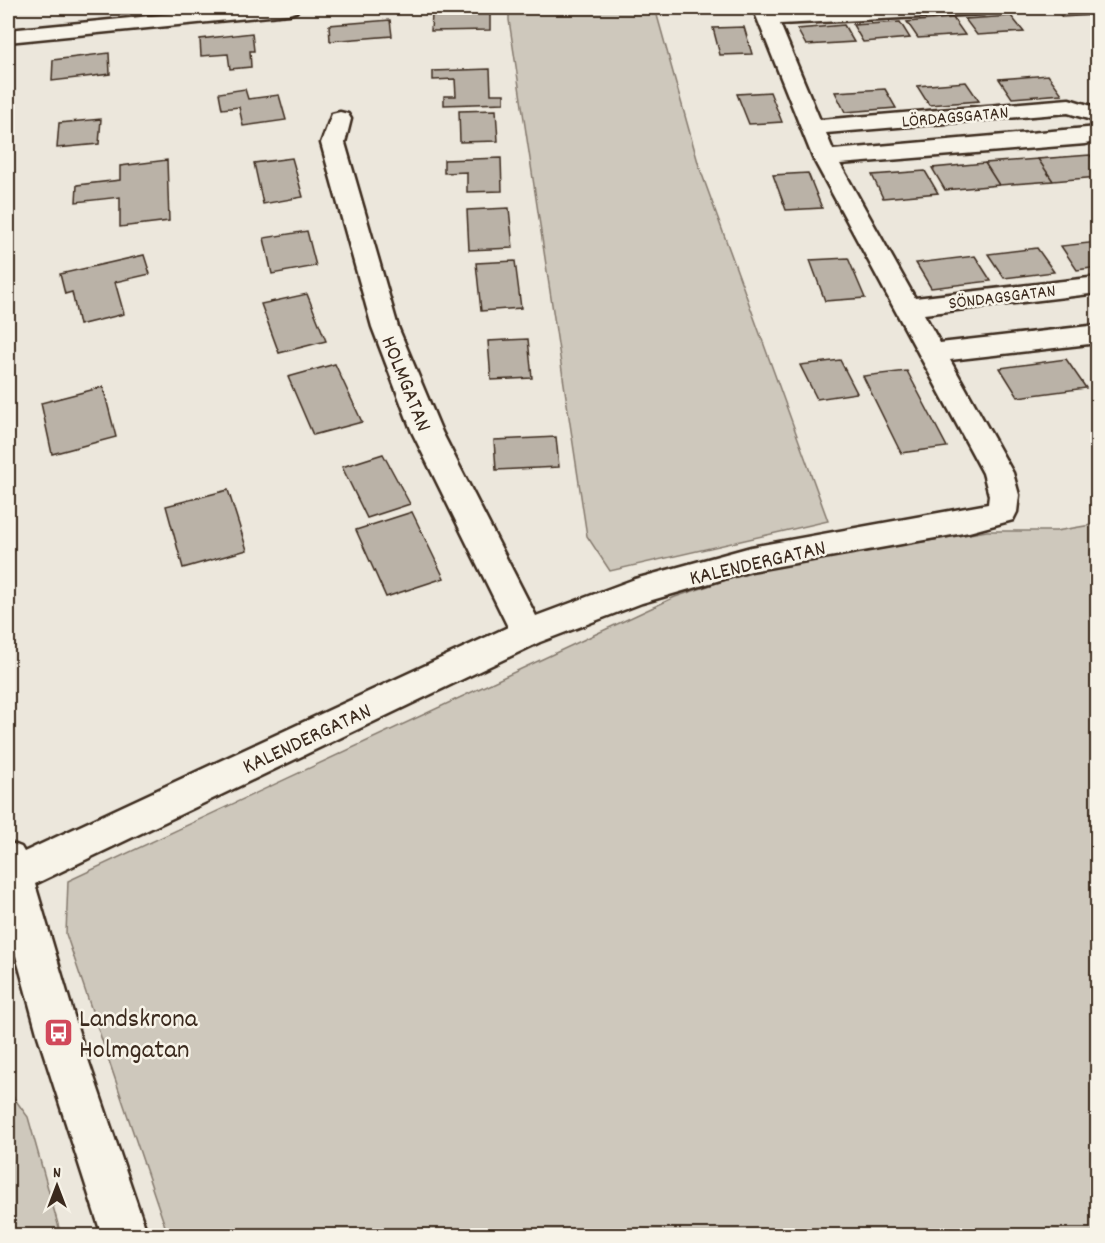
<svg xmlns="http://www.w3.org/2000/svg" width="1105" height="1243" font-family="Dekko,sans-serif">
  <rect width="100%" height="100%" fill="#ece7dc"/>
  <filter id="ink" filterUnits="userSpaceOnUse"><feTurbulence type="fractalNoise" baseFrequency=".0167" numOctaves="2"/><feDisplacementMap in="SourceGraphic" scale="12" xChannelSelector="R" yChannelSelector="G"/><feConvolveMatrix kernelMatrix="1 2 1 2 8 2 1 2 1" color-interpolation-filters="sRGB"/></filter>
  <g filter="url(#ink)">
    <path fill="#cec8bc" stroke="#84796d" stroke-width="1.5" d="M509,8h146l44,158 129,355 -218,50 -23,-35 -78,-516z
      M1097,524v711h-929l-102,-301 2,-53 607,-284 81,-27 231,-39h69z
      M8,1090l20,27 33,118h-53z"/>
    <path fill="#bab2a7" stroke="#3b2a1e" stroke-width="1.5" d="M82,8h39l-39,4z
      M1055,8h32l6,7 -31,2z
      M490,13v17l-59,1 1,-17z
      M1011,16l13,16 -47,3 -12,-16z
      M953,18l12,17 -47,3 -11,-16z
      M390,20l2,16 -62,5 -1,-16z
      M900,22l10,16 -47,4 -10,-17z
      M844,25l10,17 -48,3 -9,-16z
      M744,27l8,27 -32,1 -7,-27z
      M252,33l2,18h-4l1,16 -21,2 -2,-15 -27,2 -1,-17z
      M109,53l1,21 -58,7 1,-21z
      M490,69l1,25h13v9l-60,2v-9h12l-1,-17 -22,1v-9z
      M1048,75l14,19 -50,4 -13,-19z
      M966,82l13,19 -50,4 -12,-19z
      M245,89l3,10 31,-4 7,25 -43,6 -4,-19 -17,2 -3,-16z
      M885,89l11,19 -51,4 -10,-20z
      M770,92l12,30 -33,2 -12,-30z
      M496,110l2,31 -38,1 -1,-31z
      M101,119l-2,25 -42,4 2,-25z
      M1090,155l8,10v12l-45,4 -15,-22z
      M292,158l11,39 -40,7 -9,-41z
      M501,158l1,33 -35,1v-20l-23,1v-13z
      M1038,159l15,22 -54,4 -14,-22z
      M167,160l2,61 -49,6v-30l-44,5 1,-17 43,-5v-14z
      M985,163l14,22 -54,5 -13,-22z
      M925,171l13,22 -55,5 -11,-23z
      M808,173l14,35 -36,2 -13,-35z
      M509,208l4,40 -44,2 -2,-40z
      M307,231l9,35 -44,8 -8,-36z
      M1098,242v25l-21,3 -16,-24z
      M1037,248l17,24 -50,6 -16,-24z
      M144,255l6,19 -35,8 9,32 -45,11 -7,-33 -7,2 -5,-20z
      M975,256l16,25 -60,7 -15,-25z
      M848,258l17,40 -40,3 -15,-41z
      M515,261l6,47 -40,3 -5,-48z
      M307,294l19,47 -47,12 -18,-49z
      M528,339l4,39 -41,2 -3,-39z
      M1066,359l20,29 -68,9 -18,-29z
      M840,360l17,33 -40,6 -17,-34z
      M335,364l27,58 -49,13 -25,-58z
      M907,371l40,76 -46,6 -38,-77z
      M103,387l13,50 -64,17 -11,-51z
      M556,437l3,30 -63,3 -2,-30z
      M383,454l27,50 -43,14 -25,-51z
      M228,490l19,60 -64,18 -17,-62z
      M412,512l32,66 -58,19 -30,-67z"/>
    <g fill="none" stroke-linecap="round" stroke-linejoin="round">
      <defs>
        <path id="minor" d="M233,8h66l-3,4 -7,2 -281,28v-12z
          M753,8h20l2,4 87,-4h131l-3,4 -7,2 -203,10 40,96 249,-21 29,9v14l-30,-9 -242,20 7,17 265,-23v14l-13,3 -245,20 75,134 183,-21v16l-174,21 16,29 158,-18v18l-148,17 63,113 6,22 -2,17 -4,8 -44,12 -218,39 -109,32 -102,39 -505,242 44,149 69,203h-46l-65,-203 -29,-107v-84l13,5 3,5 484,-225 -96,-195 -40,-105 -51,-184 11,-29 8,-2 8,2 3,5 -6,24 53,184 44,105 94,184 99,-37 116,-32 237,-43 1,-9 -6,-22 -170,-315z"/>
      </defs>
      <use href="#minor" stroke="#3b2a1e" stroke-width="5"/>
      <use href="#minor" fill="#f7f3e8" fill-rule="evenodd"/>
    </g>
  </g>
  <defs>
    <symbol id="bus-square" viewBox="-11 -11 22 22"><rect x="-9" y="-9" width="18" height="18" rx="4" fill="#d1495b" stroke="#f7f3e8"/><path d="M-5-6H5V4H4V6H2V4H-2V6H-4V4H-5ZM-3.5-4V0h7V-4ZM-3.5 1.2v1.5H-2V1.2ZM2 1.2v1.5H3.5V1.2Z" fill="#fff"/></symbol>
  </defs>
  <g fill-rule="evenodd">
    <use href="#bus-square" x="42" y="1016" width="33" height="33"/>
  </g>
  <g text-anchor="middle" stroke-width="5" stroke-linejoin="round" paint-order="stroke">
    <g font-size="18" fill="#3b2a1e" stroke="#f7f3e8">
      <text transform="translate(955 116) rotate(-5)" y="6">LÖRDAGSGATAN</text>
      <text transform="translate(1002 296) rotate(-7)" y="6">SÖNDAGSGATAN</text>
    </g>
    <g font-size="22" fill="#3b2a1e" stroke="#f7f3e8">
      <text transform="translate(408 383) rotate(68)" y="8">HOLMGATAN</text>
      <text transform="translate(757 561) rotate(-13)" y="8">KALENDERGATAN</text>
      <text transform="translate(306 737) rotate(-25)" y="8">KALENDERGATAN</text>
    </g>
    <g font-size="27" fill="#3b2a1e" stroke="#f7f3e8" text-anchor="start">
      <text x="79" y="1026">Landskrona<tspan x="79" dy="31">Holmgatan</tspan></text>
    </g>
  </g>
  <rect width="1105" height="1243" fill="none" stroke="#f7f3e8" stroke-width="30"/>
  <rect x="15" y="15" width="1075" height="1213" fill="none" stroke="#3b2a1e" stroke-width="2" filter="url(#ink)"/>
  <g transform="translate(57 1186)" stroke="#f7f3e8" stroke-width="4.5" paint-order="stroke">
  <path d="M0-4.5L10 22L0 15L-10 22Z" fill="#3b2a1e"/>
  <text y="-9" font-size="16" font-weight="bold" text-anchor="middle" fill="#3b2a1e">N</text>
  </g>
</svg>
